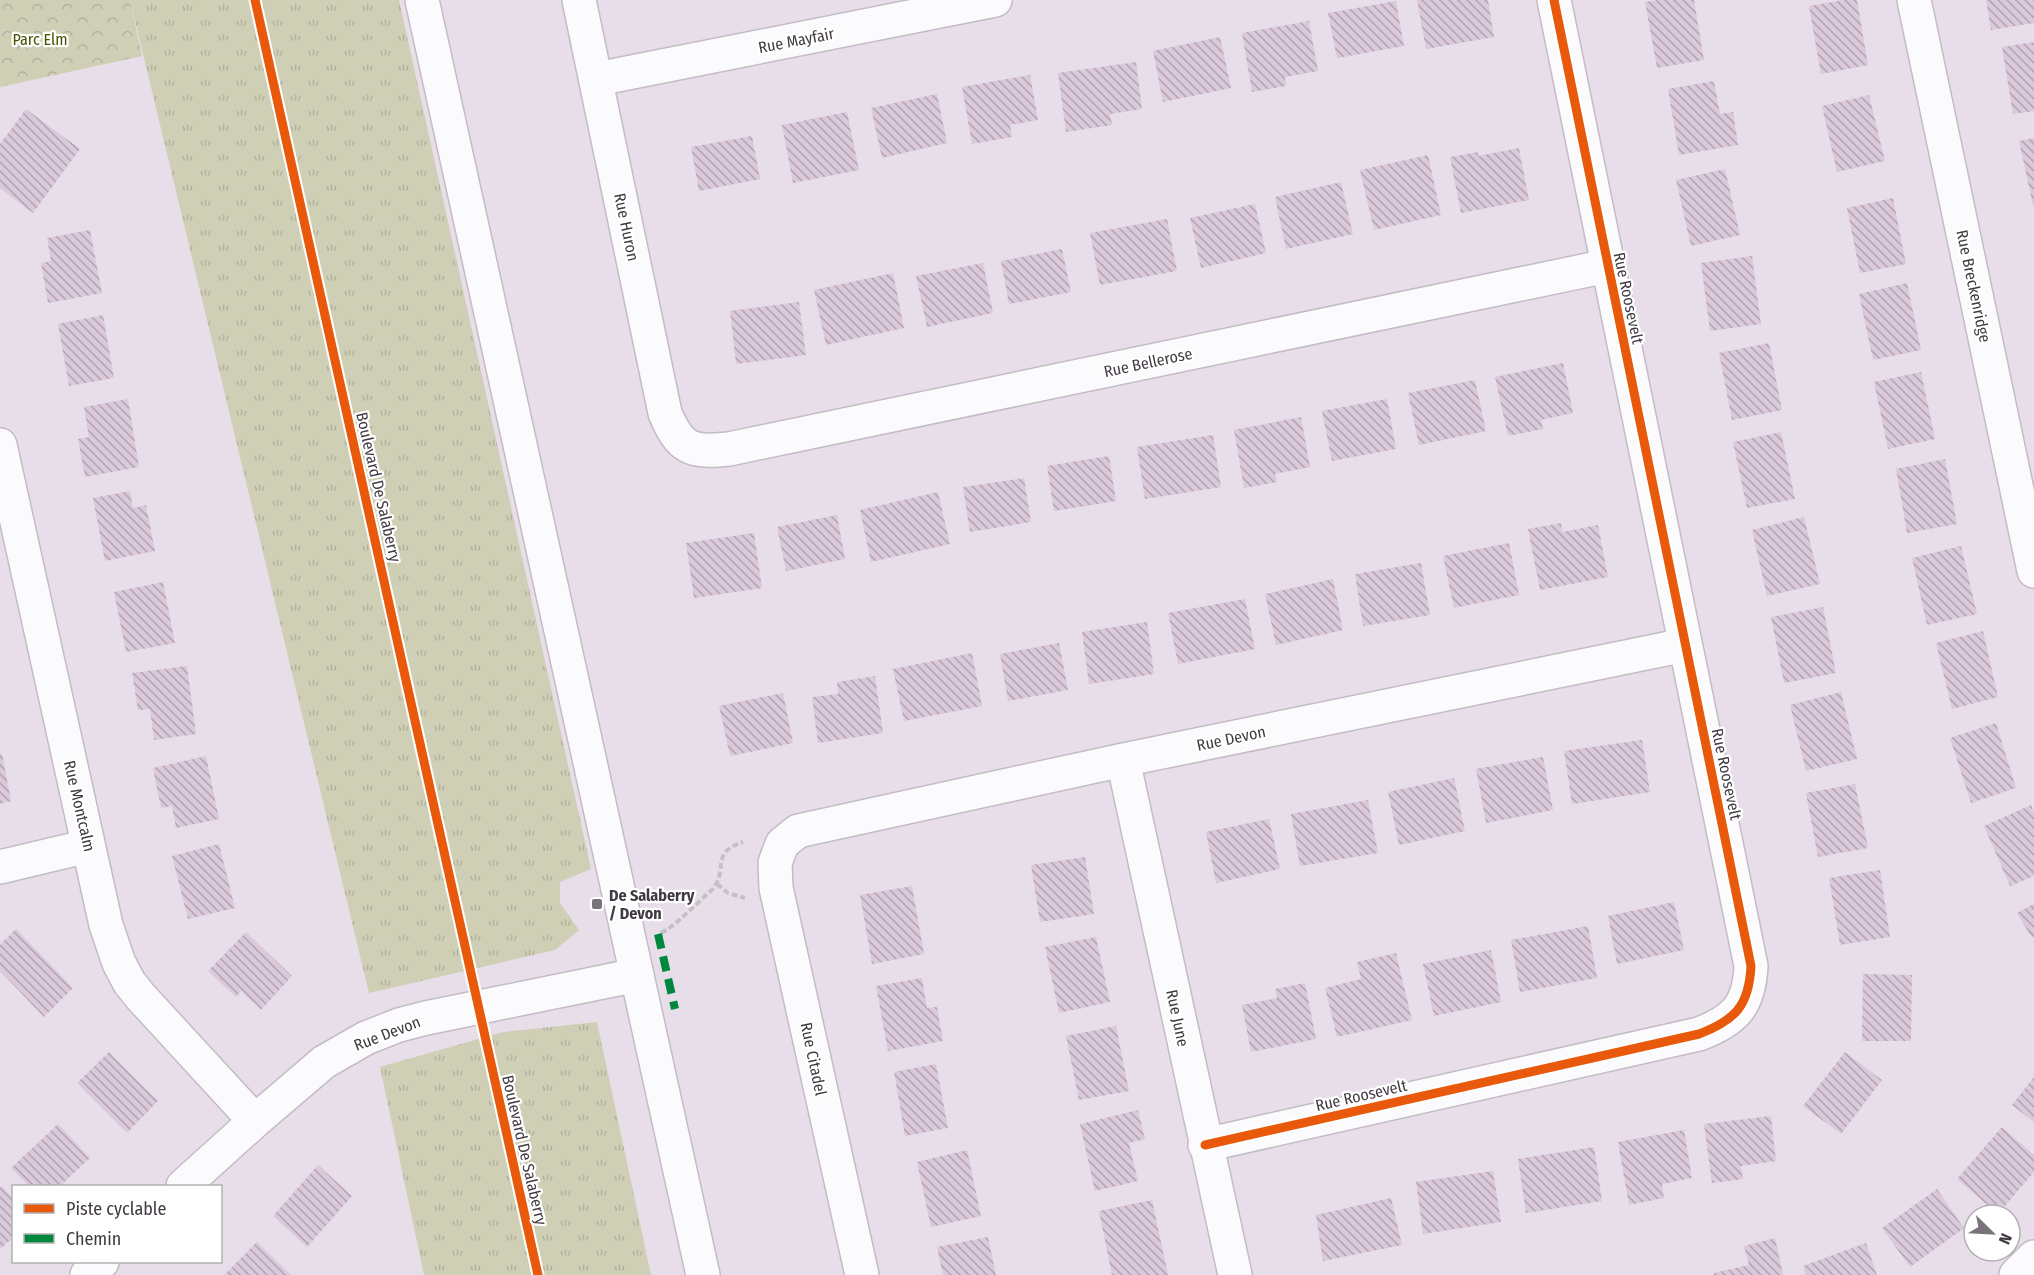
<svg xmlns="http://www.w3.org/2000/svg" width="2034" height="1275" font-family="'Fira Sans Condensed',sans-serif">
  <defs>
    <pattern id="grass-tufts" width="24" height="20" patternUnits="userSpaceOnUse" patternTransform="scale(1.5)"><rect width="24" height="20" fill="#cfcfb5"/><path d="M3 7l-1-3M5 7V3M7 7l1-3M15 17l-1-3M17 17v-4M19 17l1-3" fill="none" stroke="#b3b29d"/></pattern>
    <pattern id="forest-crowns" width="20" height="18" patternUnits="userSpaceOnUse" patternTransform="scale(1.5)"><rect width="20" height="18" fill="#cfcfb5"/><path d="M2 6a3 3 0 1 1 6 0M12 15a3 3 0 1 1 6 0" fill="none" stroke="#b3b29d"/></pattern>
    <pattern id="building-back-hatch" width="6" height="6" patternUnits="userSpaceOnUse" patternTransform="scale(1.5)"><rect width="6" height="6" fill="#dac8db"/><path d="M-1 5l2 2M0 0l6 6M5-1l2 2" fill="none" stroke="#b2a3b3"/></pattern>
  </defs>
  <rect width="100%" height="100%" fill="#e7dee9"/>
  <path fill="url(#grass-tufts)" d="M130,0h269l192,869 -31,13v21l19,27 -24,20 -186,43z
    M597,1022l54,253h-227l-44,-208 123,-35z"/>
  <path fill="url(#forest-crowns)" d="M0,0h130l12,56 -142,31z"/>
  <path fill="url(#building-back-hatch)" d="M1417,0h71l6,37 -68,12z
    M1658,0h36l10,60 -47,8 -12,-66z
    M1844,0h13l11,65 -47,9 -12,-68z
    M1986,0h48v23l-43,7z
    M1396,1l8,45 -67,12 -9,-45z
    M1309,21l9,50 -33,6 1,9 -34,6 -10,-59z
    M1220,37l11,51 -68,14 -10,-51z
    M2034,42v69l-21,3 -11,-67z
    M1136,62l6,47 -32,5 2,11 -46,7 -8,-59z
    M1030,75l8,45 -28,5 2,12 -40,7 -10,-57z
    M1714,81l6,33 13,-2 5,33 -59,10 -11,-66z
    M937,94l10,49 -65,15 -11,-50z
    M1869,95l16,66 -48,11 -15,-66z
    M26,109l54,40 -47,64 -33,-25v-44z
    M847,112l12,58 -66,13 -11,-58z
    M752,136l8,43 -61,12 -8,-44z
    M2034,138v67h-1l-14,-64z
    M1519,148l10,52 -68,13 -11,-56 28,-5v4z
    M1428,155l13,60 -67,15 -14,-60z
    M1725,169l15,66 -49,11 -15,-66z
    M1341,182l12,52 -67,15 -11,-52z
    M1893,198l13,66 -46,9 -13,-65z
    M1255,204l11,49 -65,15 -11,-50z
    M1167,219l10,52 -77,14 -10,-52z
    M90,230l12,63 -54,10 -7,-40 10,-2 -4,-23z
    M1062,249l9,43 -62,12 -8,-43z
    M1752,256l9,68 -51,7 -9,-68z
    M983,263l10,50 -66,14 -11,-51z
    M893,273l11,55 -78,17 -12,-55z
    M1907,283l14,67 -48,10 -14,-66z
    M799,302l7,53 -70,9 -6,-53z
    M103,315l11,63 -45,8 -11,-62z
    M1769,343l13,67 -50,10 -13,-67z
    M1563,363l10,50 -32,7 2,9 -35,7 -13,-59z
    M1921,372l14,67 -47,10 -14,-67z
    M1475,380l11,51 -67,14 -11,-52z
    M128,399l11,68 -54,10 -7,-38 11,-2 -5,-30z
    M1387,399l9,50 -64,12 -10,-50z
    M1301,417l9,50 -35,7 2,8 -33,6 -10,-58z
    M1781,432l14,67 -48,9 -14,-66z
    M1213,435l8,52 -76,12 -8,-52z
    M1109,456l7,45 -62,10 -7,-45z
    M1945,459l12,65 -50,9 -11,-64z
    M1024,478l7,44 -61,10 -7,-45z
    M130,491l3,17 13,-3 9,46 -50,10 -12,-63z
    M938,492l12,52 -79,18 -11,-52z
    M837,515l8,44 -59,12 -9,-44z
    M1804,517l16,67 -53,12 -15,-66z
    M1561,523l1,9 36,-7 10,52 -68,13 -12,-61z
    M754,533l8,55 -68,10 -8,-55z
    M1509,543l10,52 -65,13 -11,-52z
    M1961,546l16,68 -50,11 -15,-67z
    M1421,563l9,52 -67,11 -8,-52z
    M1333,579l10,51 -67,15 -11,-51z
    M163,582l12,61 -49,9 -12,-60z
    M1245,599l10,50 -77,15 -10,-51z
    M1823,607l13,66 -52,10 -13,-66z
    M1147,622l7,52 -65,10 -7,-52z
    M1983,631l15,66 -46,12 -16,-66z
    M1059,643l9,47 -60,11 -8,-47z
    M972,653l10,53 -78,15 -11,-52z
    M187,666l9,68 -42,6 -4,-31 -12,1 -6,-37z
    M875,676l8,57 -65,10 -6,-46 26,-3 -1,-12z
    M1841,692l16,67 -51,12 -16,-66z
    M783,693l10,50 -63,13 -11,-50z
    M1996,723l20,65 -45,15 -21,-65z
    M1642,740l8,52 -78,12 -8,-53z
    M2,753l9,48 -11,3v-50z
    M206,756l13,63 -43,9 -4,-22 -11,2 -8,-40z
    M1543,757l10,53 -67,13 -10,-54z
    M1454,778l11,53 -66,14 -11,-53z
    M1855,784l13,64 -50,9 -12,-64z
    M1368,800l10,53 -78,13 -9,-52z
    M2031,805l3,8v63l-24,10 -26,-60z
    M1269,819l11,50 -64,14 -10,-51z
    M219,844l16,64 -47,11 -16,-63z
    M1085,857l9,57 -54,8 -9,-57z
    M1880,870l10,67 -50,8 -11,-67z
    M912,886l12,68 -52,10 -12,-69z
    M1674,902l10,48 -67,14 -9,-48z
    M2034,904v33l-2,1 -15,-25z
    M1588,926l9,52 -77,14 -9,-52z
    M16,929l57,59 -29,29 -44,-46v-26z
    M246,932l46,44 -31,34 -20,-19 -5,6 -28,-26z
    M1096,937l14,65 -51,11 -14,-66z
    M1491,950l10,52 -67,14 -11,-52z
    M1396,953l16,67 -75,17 -12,-49 36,-9 -4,-17z
    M1863,974l49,1 -1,66h-49z
    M922,978l5,30 10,-1 6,34 -55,10 -12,-65z
    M1305,983l11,56 -65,13 -9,-47 35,-7 -2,-9z
    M1116,1026l13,65 -50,9 -13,-64z
    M109,1052l49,49 -31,32 -50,-50z
    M1845,1052l37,28 -41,54 -38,-28z
    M936,1064l12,64 -43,8 -11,-64z
    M2034,1077v45l-22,-17z
    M1138,1110l7,29 -16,4 9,38 -43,10 -15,-67z
    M1771,1116l5,45 -35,5 2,13 -31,4 -8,-59z
    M58,1124l32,34 -30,28h-31l-18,-18z
    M2002,1127l32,28v17l-36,42 -41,-35z
    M1684,1130l8,48 -30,6 2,14 -35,7 -11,-63z
    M1594,1147l8,54 -76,12 -8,-54z
    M967,1150l14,66 -50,11 -14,-65z
    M318,1165l34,31 -45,51 -34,-31z
    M1493,1171l8,51 -78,12 -7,-52z
    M2,1186l12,14v37l-14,12v-62z
    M1937,1189l27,39 -54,39 -28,-39z
    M1391,1198l11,47 -79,16 -7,-46z
    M1152,1200l16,75h-56l-13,-64z
    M988,1237l8,38h-53l-6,-28z
    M1775,1238l8,37h-69v-2l35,-8 -5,-19z
    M257,1242l34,33h-67z
    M1866,1243l11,32h-71l-3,-9z"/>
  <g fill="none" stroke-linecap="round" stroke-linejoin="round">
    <defs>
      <path id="minor" d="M579,0l86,413c15,36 26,40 64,36l878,-183
        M1914,0l120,571
        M597,79l398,-79
        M0,445l106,480 13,38 10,19 11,14 115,125
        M1123,760l112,515
        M0,867l88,-21
        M1205,1145l494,-111c37,-14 50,-29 52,-68l-197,-966
        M183,1186l72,-65 69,-59 42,-24 33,-13 27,-7 211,-43
        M87,1275l15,-13
        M862,1275l-86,-387 -1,-25 7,-19 16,-13 325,-71 562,-115
        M2016,1275l18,-18"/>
      <path id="tertiary" d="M422,0l281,1275"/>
    </defs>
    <use href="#minor" stroke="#c4bcc5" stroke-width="36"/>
    <use href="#tertiary" stroke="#c4bcc5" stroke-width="36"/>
    <path stroke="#c4c0c4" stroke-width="4" stroke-dasharray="6 3" stroke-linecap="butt" d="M717,884l11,9 17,5
      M661,933c15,-8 24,-19 37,-30 5,-6 12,-10 17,-17 12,-18 -4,-34 28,-44"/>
    <use href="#minor" stroke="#fbfafc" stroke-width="33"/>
    <use href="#tertiary" stroke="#fbfafc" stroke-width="33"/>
    <path stroke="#00873e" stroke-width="8" stroke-dasharray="15 8" stroke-linecap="butt" d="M658,934l17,75"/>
    <defs>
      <path id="cycleway" d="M255,0l283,1275
        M1205,1145l494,-111c37,-14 50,-29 52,-68l-197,-966"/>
    </defs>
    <use href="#cycleway" stroke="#fff" stroke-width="13"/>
    <use href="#cycleway" stroke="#e8590c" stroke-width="9"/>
  </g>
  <rect fill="#7b737c" stroke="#fff" stroke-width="2" x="591" y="898" width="12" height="12" rx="3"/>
  <g text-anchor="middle" stroke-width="4.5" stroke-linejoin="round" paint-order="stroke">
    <g font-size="16" fill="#4a5204" stroke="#fff">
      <text x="40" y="45">Parc Elm</text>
    </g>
    <g font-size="16" fill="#413a42" stroke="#fff">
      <text transform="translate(796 40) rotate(-11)" y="6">Rue Mayfair</text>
      <text transform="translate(627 227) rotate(78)" y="6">Rue Huron</text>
      <text transform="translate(1974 286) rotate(78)" y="6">Rue Breckenridge</text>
      <text transform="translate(1629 298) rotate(78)" y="6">Rue Roosevelt</text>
      <text transform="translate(1148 362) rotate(-12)" y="6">Rue Bellerose</text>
      <text transform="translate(379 487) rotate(77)" y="6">Boulevard De Salaberry</text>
      <text transform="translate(1231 738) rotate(-12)" y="6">Rue Devon</text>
      <text transform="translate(1727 774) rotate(78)" y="6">Rue Roosevelt</text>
      <text transform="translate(80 806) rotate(77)" y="6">Rue Montcalm</text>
      <text transform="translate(1178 1018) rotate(78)" y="6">Rue June</text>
      <text transform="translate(387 1033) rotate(-21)" y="6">Rue Devon</text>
      <text transform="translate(814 1059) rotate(78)" y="6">Rue Citadel</text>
      <text transform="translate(1361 1095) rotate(-13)" y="6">Rue Roosevelt</text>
      <text transform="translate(525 1150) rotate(77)" y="6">Boulevard De Salaberry</text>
    </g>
    <g font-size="16" font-weight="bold" fill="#413a42" stroke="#fff" text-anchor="start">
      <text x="609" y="901">De Salaberry<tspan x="609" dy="18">/ Devon</tspan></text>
    </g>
  </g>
  <rect x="12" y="1185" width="210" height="78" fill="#ffffff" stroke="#b3b0b3" stroke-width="1.5"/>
  <rect x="24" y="1204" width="30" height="9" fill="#e8590c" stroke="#b3b0b3" stroke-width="1.5"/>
  <text x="66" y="1215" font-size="18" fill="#413a42">Piste cyclable</text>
  <rect x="24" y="1234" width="30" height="9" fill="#00873e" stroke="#b3b0b3" stroke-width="1.5"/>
  <text x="66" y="1245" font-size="18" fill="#413a42">Chemin</text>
  <g transform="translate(1992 1233) rotate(114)"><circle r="28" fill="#ffffff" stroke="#b3b0b3" stroke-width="1.5"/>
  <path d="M0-4.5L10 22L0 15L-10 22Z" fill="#7b737c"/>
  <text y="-9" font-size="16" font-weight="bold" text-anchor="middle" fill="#413a42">N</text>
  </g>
</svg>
